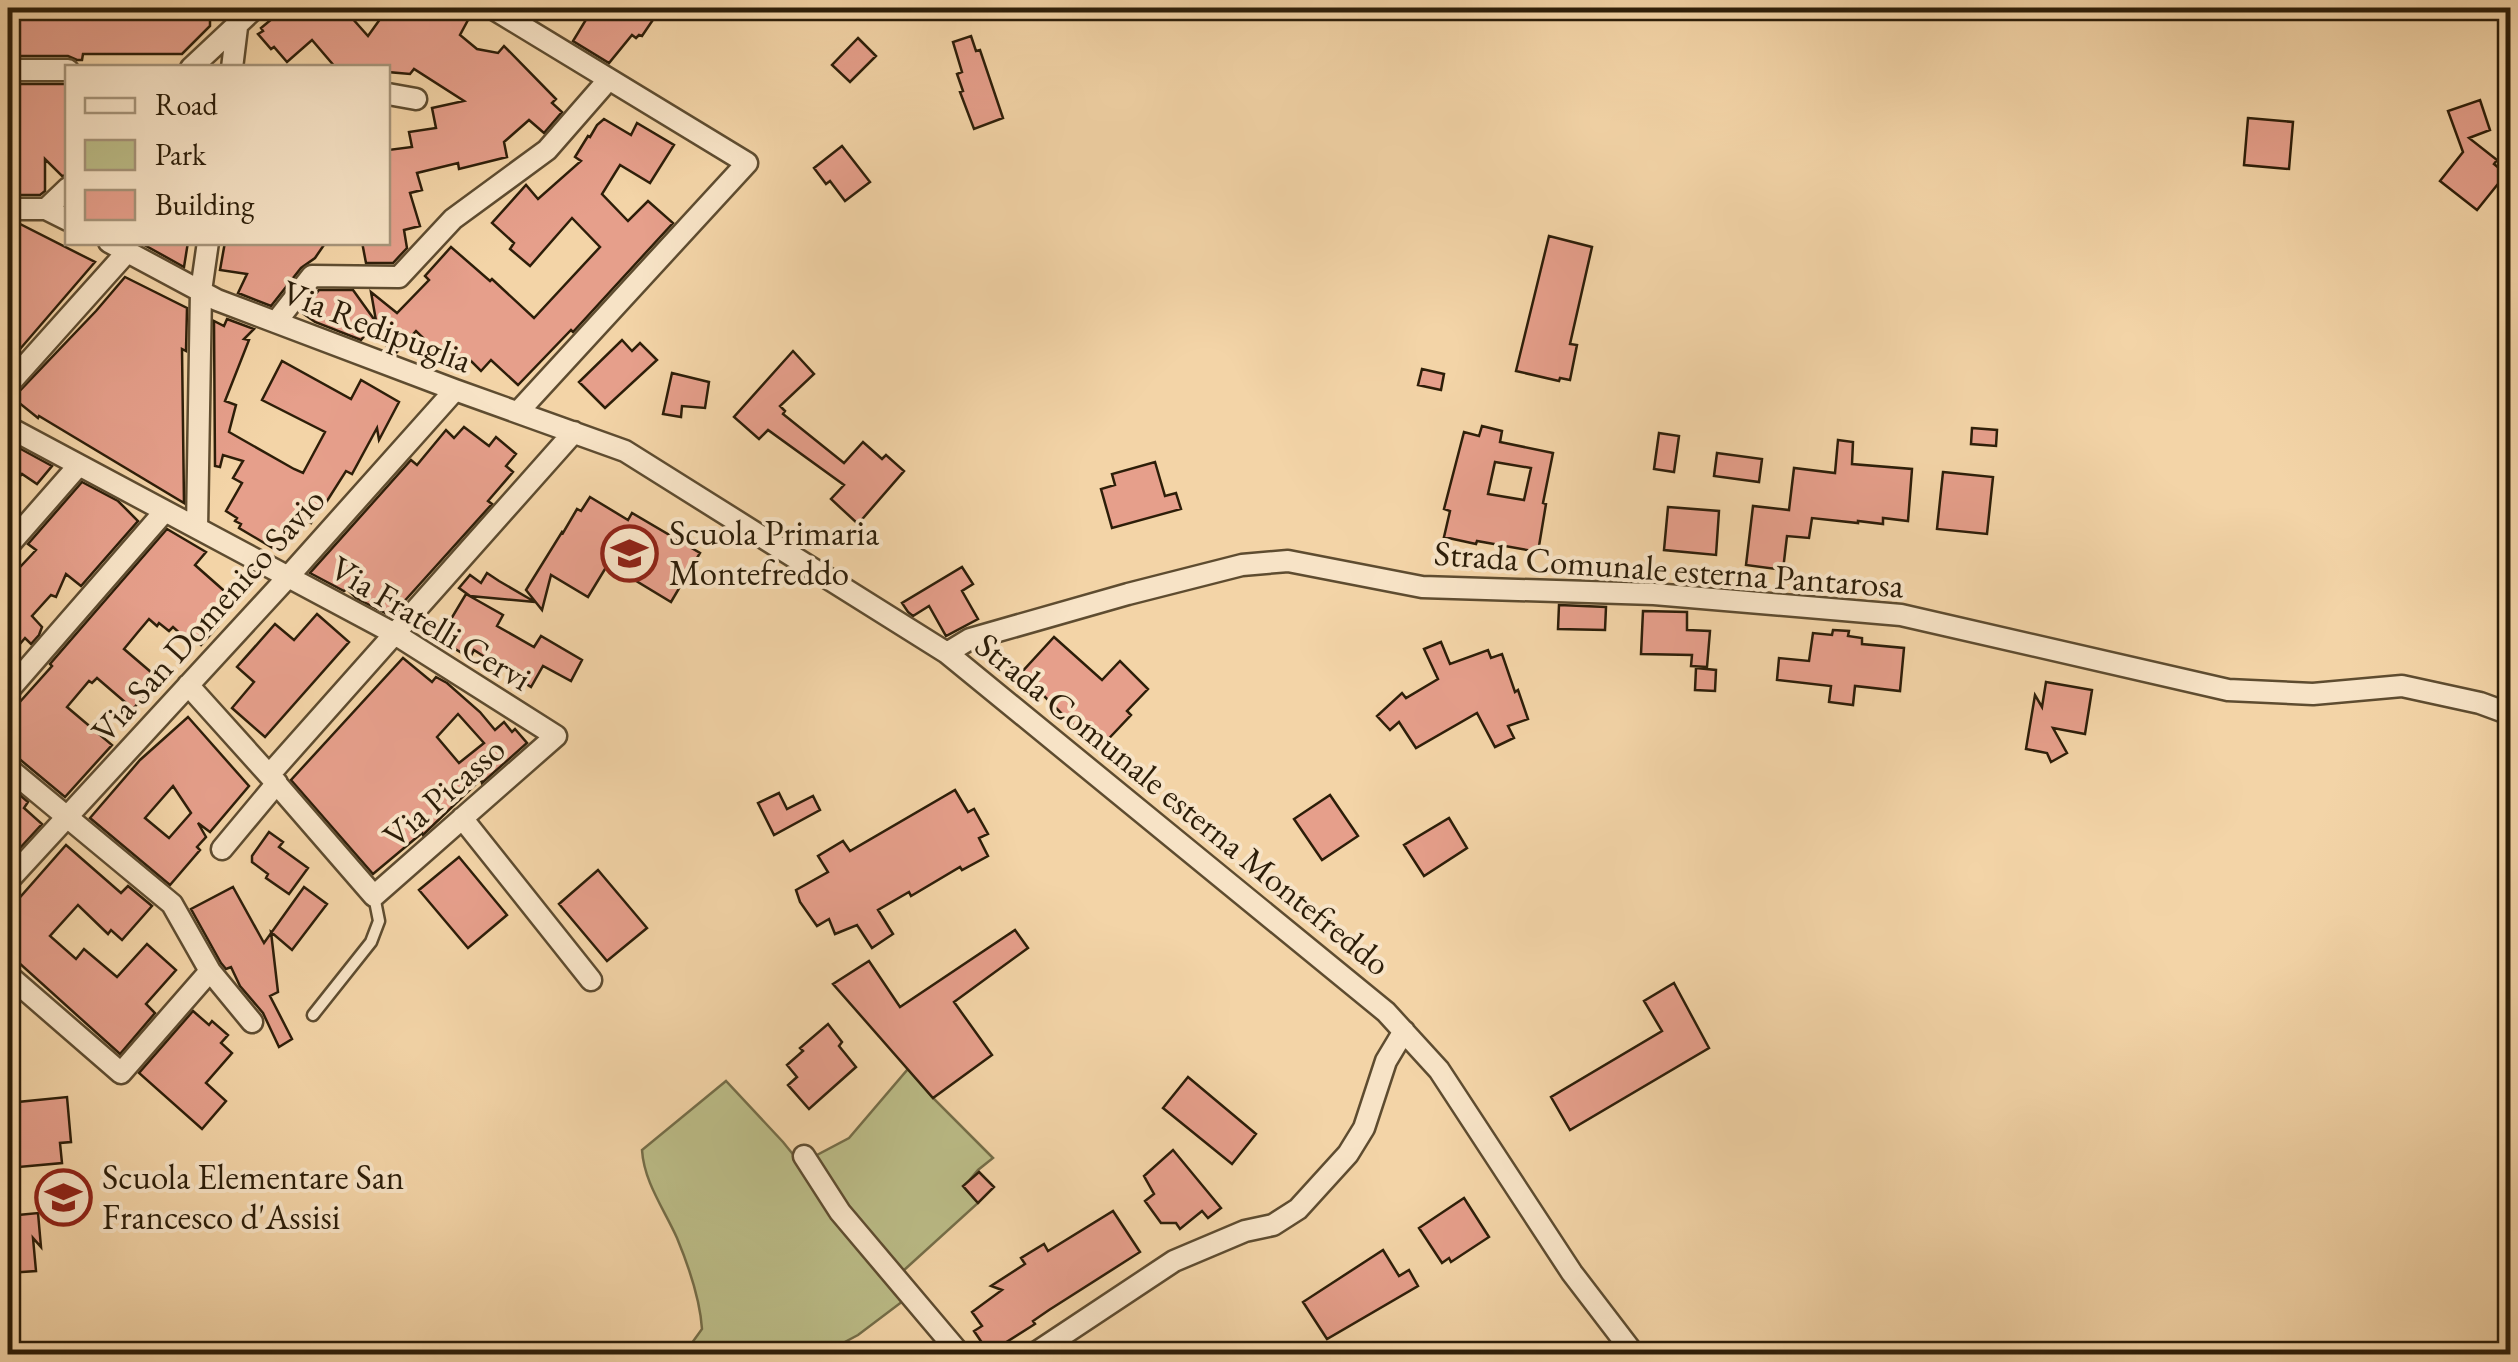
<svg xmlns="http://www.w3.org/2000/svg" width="2518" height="1362" font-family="'EB Garamond',serif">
  <rect width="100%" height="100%" fill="#f3d4a7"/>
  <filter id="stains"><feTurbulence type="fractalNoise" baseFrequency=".002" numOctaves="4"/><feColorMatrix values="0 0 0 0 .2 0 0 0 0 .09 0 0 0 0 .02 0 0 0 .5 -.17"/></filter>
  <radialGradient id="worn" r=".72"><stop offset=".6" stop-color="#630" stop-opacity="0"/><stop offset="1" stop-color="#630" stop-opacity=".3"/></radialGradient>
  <path fill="#bbbc87" stroke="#746d48" stroke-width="2.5" d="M908,1069l25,29 60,60 -15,12 -14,17 14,16 -75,68 4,27 -49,37 -36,19h-138l18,-25c-2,-31 -13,-62 -25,-91 -13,-29 -33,-56 -35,-88l84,-69 57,61 21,26 13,-13 32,-17z"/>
  <path fill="#e69f8b" stroke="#2d1e09" stroke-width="2.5" fill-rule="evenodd" d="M8,8h30v4l43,2 1,3 52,1 -1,-5 33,1v-3h44v15l-28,28h-99l-1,6h-5l-9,-4h-60z
    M285,8h58l25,28 20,-28h58l22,12 -8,15 17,14 21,4 6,-7 52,53 -4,4 10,9 -18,21 -15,-13 -25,22 3,15 -48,12 -1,-6 -41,10 5,17 -12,3 10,33 -16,4 3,18 -14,15h-27l-4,-21h26v-92l24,-3 -3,-15 27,-4 -4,-20 32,-7 -50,-32 -4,5 -22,-2v-4h-52l-24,-28 -25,22 -13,-15 -3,2 -13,-15 5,-3 -2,-3z
    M593,8l17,10 7,-10h44l-19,28 -3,-1 -3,3 -4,-3 -23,28 -36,-22z
    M971,36l5,15 4,-1 23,68 -29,11 -14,-37 3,-1 -6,-17 5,-2 -9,-30z
    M858,38l18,18 -26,26 -18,-17z
    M8,84h60v91l-6,1 -17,-17v32l-5,4h-32z
    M2480,100l10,30 -21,8 28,22 -3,4 12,10 -29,36 -37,-29 23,-29 -15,-41z
    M2248,118l45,4 -4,47 -45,-4z
    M604,119l27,16 6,-12 37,22 -24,38 -30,-18 -18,29 26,27 20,-20 25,22 -100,109 -2,-2 -53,55 -27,-25 -10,11 -14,-14 -5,5 -7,-7 -7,7 -32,-31 -20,22 -4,-1 -13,-14 -8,-46 26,21 32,-33 -4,-4 26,-29 39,34 2,-2 42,39 66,-71 -28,-29 -42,48 -20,-17 4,-6 -22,-20 34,-38 12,14 43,-38 -6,-4 13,-21 2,1 7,-12z
    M842,146l28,36 -25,19 -15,-20 -4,3 -12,-16z
    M8,223h10l77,39 -87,101z
    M1549,236l43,11 -22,97 7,1 -7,35 -10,-2 -1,3 -43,-10z
    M139,242h49l-4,25z
    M225,242h101l-11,16 -14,10 -30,38 -33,-13 9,-19 -27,-4z
    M125,277l62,31 -1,43 -4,-2 2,154 -145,-87 -1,2 -25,-20 83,-87z
    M319,290h34l23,32 -15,18 -46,-18 -14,-10z
    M227,319l27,10 -10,10 5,1 -24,61 11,4 -7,27 65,37 9,4 22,-41 -63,-32 20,-39 69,38 10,-19 38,22 -20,38 -2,-12 -25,46 -6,-3 -19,30 -3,-2 -13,24 -4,-2 -4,6 -11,-6 -16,29 -37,-22 2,-4 -6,-3 2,-3 -11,-7 16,-28 -9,-5 10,-17 -20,-6 -3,12 -5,-1 -1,-145 10,5z
    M622,340l10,11 8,-8 17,17 -52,48 -26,-26z
    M793,351l21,23 -34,32 5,5 -2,3 61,49 19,-21 19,17 4,-4 18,16 -46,53 -27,-25 13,-14 -76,-55 -9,9 -25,-22z
    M1422,369l22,5 -3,16 -23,-5z
    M672,373l37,9 -4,26 -23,-2 -1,11 -18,-3z
    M1482,426l20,5 -2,11 53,11 -10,50 3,1 -8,48 -61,-11 -1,3 -32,-7 6,-26 -6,-2 20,-77 15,4zM1495,462l36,6 -7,32 -36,-6z
    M464,427l25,19 7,-9 20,17 -10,12 7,6 -25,29 4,3 -101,112 -35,-18 -9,-9 -3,2 -34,-18 101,-113 6,5 29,-35 8,8z
    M1972,428l25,2 -1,16 -25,-2z
    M1659,433l20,3 -5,36 -20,-3z
    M1838,440l15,2 -1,22 60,5 -4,52 -25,-3v6l-25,-3v2l-46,-5 -3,20 -22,-2 -4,34 -37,-5 7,-59 36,4 5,-42 41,5z
    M8,442l44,24 -15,18 -15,-10 -14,16z
    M1717,453l45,6 -3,23 -45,-6z
    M1155,462l10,34 11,-3 5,16 -69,19 -11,-39 14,-4 -3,-11z
    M1943,472l50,5 -6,57 -50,-5z
    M82,482l36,19 20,20 -57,65 -15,-12 -10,23 -5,-2 -19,21 10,11 -3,8 -8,9 -6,-6 -17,20v-78l28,-30 -8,-6z
    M590,497l38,23 4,-7 68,40 -29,49 -63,-38 -20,33 -37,-22 -9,35 -16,-20 36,-58 1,1 14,-24 4,2z
    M1668,507l51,4 -3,44 -52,-5z
    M167,529l39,23 -11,13 35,31 -11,13 4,4 -8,10 3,3 -17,19 -12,-10 -3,4 -13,-12 -4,4 -10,-8 -2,3 -8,-7 -11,13 -14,17 35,30 -26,30 -36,-31 -5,5 -3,-2 -22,26 45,38 -47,52 -48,-40 -9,-2v-51l8,-2 2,2 34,-38 -2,-2z
    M962,567l11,17 -11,7 16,28 -32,17 -17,-30 -16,10 -5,-4 -6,-9z
    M487,573l12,8 36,21 -65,-6 -11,-8 11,-13 11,8z
    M466,594l37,21 -6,11 37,21 7,-11 41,24 -11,21 -28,-15 -12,21 -57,-37 -4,8 -31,-19z
    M1559,605l47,2 -1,23 -47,-1z
    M1643,611l44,1v18l23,1 -3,36 -16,-1 1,-11 -51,-1z
    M317,614l32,28 -84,95 -33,-29 22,-26 -17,-15 38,-43 19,16z
    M1833,630l16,1 -1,5 14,2v6l42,4 -4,43 -45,-5 -2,19 -24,-3 2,-16 -54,-6 2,-22 30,3 4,-28 19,2z
    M1054,637l48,43 18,-19 28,28 -21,22 4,4 -33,35 -77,-77z
    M1441,642l9,22 38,-14 3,8 11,-4 13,38 3,-2 10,29 -20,7 6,12 -19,9 -18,-34 -61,35 -17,-26 -9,8 -13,-14 25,-23 4,5 32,-19 -14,-30z
    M403,658l29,24 4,-5 11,6 33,29 15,18 9,-8 8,10 3,-3 12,14 -45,40 -1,-4 -58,56 -1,-2 -49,41 -82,-94zM458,714l26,29 -25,20 -22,-26z
    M1696,668l20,2 -1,21 -20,-1z
    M2046,682l46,8 -7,44 -32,-6 14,25 -16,9 -4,-9 -21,-4 9,-54 7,12z
    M188,717l61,69 -39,46 -12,-9 8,14 -9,10 3,3 -30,35 -80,-67 50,-58zM173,786l18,27 -22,25 -24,-20z
    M8,785l20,17 -4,6 18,16 -34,37z
    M955,790l13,22 6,-3 14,25 -9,4 9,18 -26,14 -2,-3 -49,29 -2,-4 -31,18 15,24 -21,14 -15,-23 -22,9 -6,-15 -12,7 -17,-24 -4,-12 32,-18 -10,-16 25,-15 7,10z
    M779,793l8,16 26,-13 7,14 -46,25 -16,-32z
    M1330,795l28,41 -36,24 -28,-41z
    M1449,818l18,30 -43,28 -20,-31z
    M269,832l14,10 -4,5 29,21 -19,26 -23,-16 2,-4 -16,-12v-6z
    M66,845l55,48 7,-7 24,20 -30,34 -11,-10 -3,4 -30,-29 -28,31 26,23 8,-10 33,28 30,-33 29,26 -30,34 9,9 -35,41 -112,-101v-42z
    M459,857l48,58 -39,33 -49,-58z
    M598,870l49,58 -40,33 -48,-57z
    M233,887l31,56 40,-56 23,17 -35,46 -21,-18 7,60 -8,4 22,43 -13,8 -16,-34 -23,-27 -9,-19 -5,2 -5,-6 -30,-54z
    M1015,930l13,18 -74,54 38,53 -59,43 -100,-114 36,-23 31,46z
    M1674,983l35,65 -139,82 -19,-33 111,-66 -18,-30z
    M193,1011l16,14 3,-4 16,14 -7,8 11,10 -26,30 20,18 -24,28 -63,-56z
    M828,1024l14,18 -3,4 17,21 -47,42 -21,-24 9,-8 -10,-12 16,-14 -3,-3z
    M1188,1077l68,57 -24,30 -69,-56z
    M67,1097l4,45 -11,1 2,20 -54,5v-65z
    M1173,1150l48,58 -13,10 -6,-7 -22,18 -4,-6h-15l-16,-22 9,-7 -10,-18z
    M979,1172l15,15 -16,16 -15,-17z
    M1464,1198l25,39 -38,25 -2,-4 -7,5 -23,-35z
    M1113,1211l27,41 -91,58 -16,11 2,3 -46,29 -15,-22 8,-5 -10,-14 30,-22 -11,-4 34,-22 -4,-6 23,-14 4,7z
    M38,1213l3,34 -8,-9 3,33 -28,2v-57z
    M1383,1250l16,26 10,-6 9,16 -91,53 -24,-37z"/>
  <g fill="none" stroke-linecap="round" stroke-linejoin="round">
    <defs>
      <path id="service" d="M313,1015l58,-73 8,-21 -5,-25"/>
      <path id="minor" d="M492,8l255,155 -229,249
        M191,68l64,-60
        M232,68l6,-49
        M8,70h60
        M388,94l28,5
        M8,209h38l22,11
        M46,209l22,-21
        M109,242l108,58 238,90 170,61 322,202 439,359 53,58 133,203 62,81
        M276,322l36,-46 87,1 54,-58 94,-69 62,-71
        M8,385l119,-133
        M8,427l387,207 161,102 -182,160 -105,-121 -81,-90
        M197,528l4,-237 7,-49
        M8,546l71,-81
        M947,653l23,-14 158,-45 114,-29 46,-4 134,26 232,7 247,21 327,75 85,4 89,-8 78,17 30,11
        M8,691l157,-180
        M8,768l164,136 38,67 42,51
        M269,775l305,-343
        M462,818l129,162
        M222,849l55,-66
        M8,881l280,-304 167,-187
        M8,975l113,98 89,-102
        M804,1156l36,56 120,142
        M1034,1354l140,-93 71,-30 28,-6 25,-16 50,-55 16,-26 22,-67 18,-30"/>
    </defs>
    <use href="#service" stroke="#5e4c30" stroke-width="15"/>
    <use href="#minor" stroke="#5e4c30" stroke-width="25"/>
    <use href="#service" stroke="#f7e3c6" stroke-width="10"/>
    <use href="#minor" stroke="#f7e3c6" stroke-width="20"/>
  </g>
  <defs>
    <symbol id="school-ring" viewBox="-11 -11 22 22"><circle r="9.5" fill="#f7e3c6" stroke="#8f2418" stroke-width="1.5"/><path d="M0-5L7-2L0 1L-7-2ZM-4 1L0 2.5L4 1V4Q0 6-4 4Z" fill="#8f2418"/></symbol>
  </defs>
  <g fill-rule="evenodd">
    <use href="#school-ring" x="598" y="522" width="63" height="63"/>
    <use href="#school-ring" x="32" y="1166" width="63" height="63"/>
  </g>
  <g text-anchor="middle" stroke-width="8" stroke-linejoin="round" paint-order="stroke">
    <g font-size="35" fill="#2d1e09" stroke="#f7e3c6">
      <text transform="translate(377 326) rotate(21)" y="12">Via Redipuglia</text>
      <text transform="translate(1669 569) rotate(4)" y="12">Strada Comunale esterna Pantarosa</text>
      <text transform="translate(208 615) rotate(-48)" y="12">Via San Domenico Savio</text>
      <text transform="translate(431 623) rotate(31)" y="12">Via Fratelli Cervi</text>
      <text transform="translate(444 792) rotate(-41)" y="12">Via Picasso</text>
      <text transform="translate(1183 804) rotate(39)" y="12">Strada Comunale esterna Montefreddo</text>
    </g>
    <g font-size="35" fill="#2d1e09" stroke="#f7e3c6" text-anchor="start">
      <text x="669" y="545">Scuola Primaria<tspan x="669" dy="40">Montefreddo</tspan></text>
      <text x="102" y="1189">Scuola Elementare San<tspan x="102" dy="40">Francesco d'Assisi</tspan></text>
    </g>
  </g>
  <rect width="2518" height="1362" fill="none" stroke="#f3d4a7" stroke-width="40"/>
  <rect x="10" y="10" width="2498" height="1342" fill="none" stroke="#2d1e09" stroke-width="5"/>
  <rect x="20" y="20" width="2478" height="1322" fill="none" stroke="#2d1e09" stroke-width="2.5"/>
  <rect x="65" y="65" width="325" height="180" fill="#f7e3c6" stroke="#a6947a" stroke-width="2.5"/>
  <rect x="85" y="98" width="50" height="15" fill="#f7e3c6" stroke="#a6947a" stroke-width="2.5"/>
  <text x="155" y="115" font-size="30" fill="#2d1e09">Road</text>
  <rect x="85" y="140" width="50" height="30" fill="#bbbc87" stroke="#a6947a" stroke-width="2.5"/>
  <text x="155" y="165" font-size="30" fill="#2d1e09">Park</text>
  <rect x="85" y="190" width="50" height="30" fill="#e69f8b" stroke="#a6947a" stroke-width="2.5"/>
  <text x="155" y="215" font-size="30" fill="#2d1e09">Building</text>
  <rect width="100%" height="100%" filter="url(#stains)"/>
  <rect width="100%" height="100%" fill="url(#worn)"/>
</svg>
